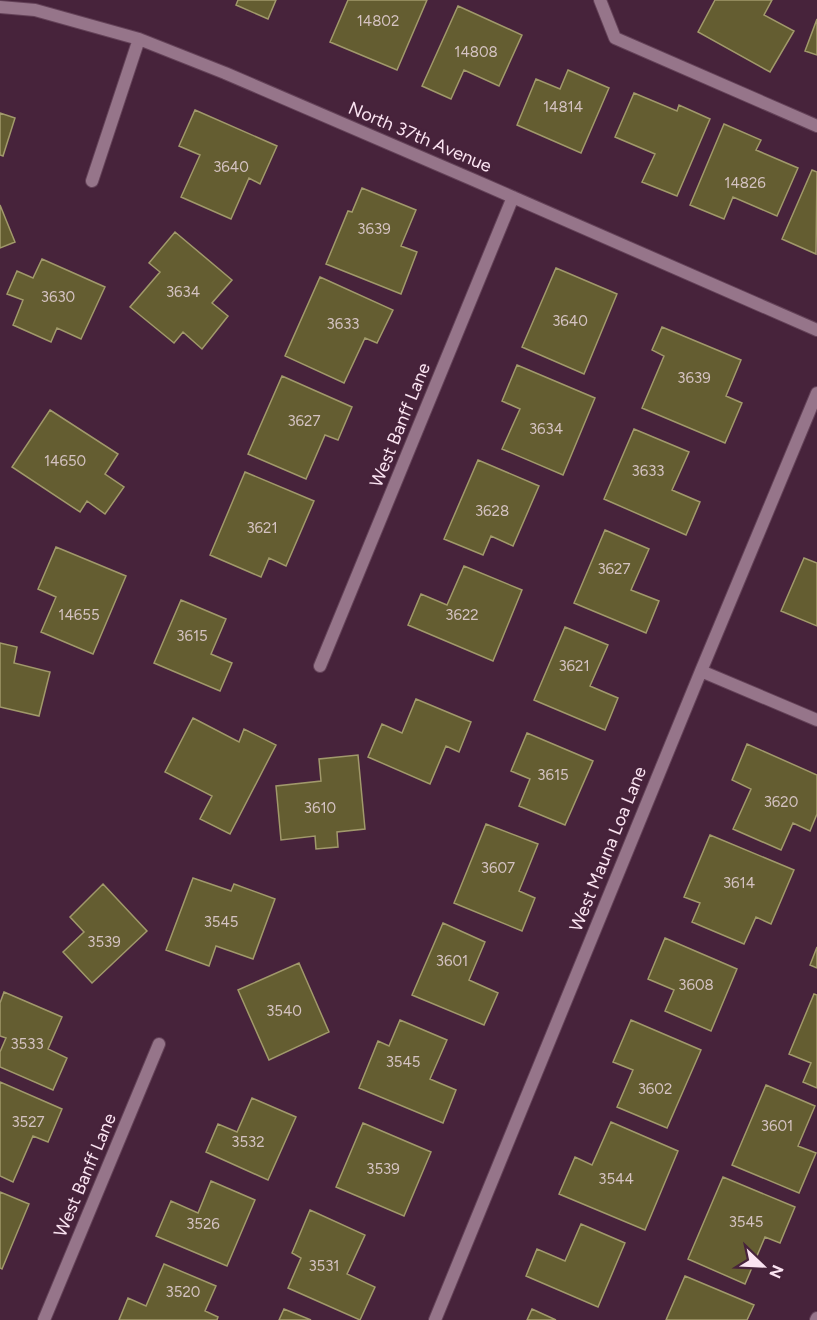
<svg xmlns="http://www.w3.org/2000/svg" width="817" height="1320" font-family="Figtree,sans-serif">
  <rect width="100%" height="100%" fill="#47233b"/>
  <path fill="#645d31" stroke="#a1996b" stroke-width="1.5" d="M238,0h38l-8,19 -32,-14z
    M348,0h79l-30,70 -67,-28z
    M715,0h57l-8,15 30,16 -24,41 -72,-40z
    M458,6l64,29 -23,51 -35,-16 -13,29 -29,-13z
    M817,19v36l-12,-4z
    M568,70l41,18 -28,65 -64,-28 19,-46 24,10z
    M634,93l43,18 2,-6 31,14 -33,77 -35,-14 13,-28 -40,-17z
    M195,110l82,36 -17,38 -11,-6 -18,41 -50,-22 19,-42 -21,-9z
    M0,113l15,5 -12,38 -3,-1z
    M724,124l37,16 -5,10 42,18 -21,48 -44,-19 -9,22 -34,-14z
    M812,170l5,2 -1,82 -34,-15z
    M362,188l54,22 -15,36 16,6 -16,42 -75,-30 22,-53 4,1z
    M0,205l15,37 -15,6z
    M175,232l57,48 -20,23 16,13 -26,33 -19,-17 -9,11 -44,-36 30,-35 -11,-9z
    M42,259l63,28 -24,52 -24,-11 -6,14 -38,-17 10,-25 -16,-6 10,-23 16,7z
    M556,268l61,26 -33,80 -62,-27z
    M320,277l73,33 -16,33 -12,-5 -21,45 -59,-27z
    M662,327l79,33 -15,36 16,7 -17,40 -83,-35 22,-52 -12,-6z
    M517,365l78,33 -32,77 -61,-26 18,-40 -18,-8z
    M282,376l70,31 -14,33 -13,-5 -19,44 -58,-25z
    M50,410l68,44 -13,20 19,13 -19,27 -18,-13 -7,11 -68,-45z
    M634,429l55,23 -17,38 28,12 -14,33 -82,-36z
    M478,460l61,26 -26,60 -22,-10 -8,19 -39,-16z
    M245,472l69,29 -28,65 -17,-8 -8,19 -51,-22z
    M605,530l44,19 -18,41 28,11 -13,32 -72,-30z
    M56,547l70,29 -33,78 -52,-22 15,-35 -18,-8z
    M804,558l13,5v63l-36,-15z
    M464,566l58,24 -29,71 -85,-36 13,-31 26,11z
    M181,600l45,19 -15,35 21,9 -12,28 -66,-28z
    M565,627l43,18 -18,41 28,12 -13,32 -71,-30z
    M0,643l17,4 -3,16 36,9 -11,44 -39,-9z
    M416,699l55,23 -12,30 -13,-6 -16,38 -62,-27 14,-33 20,9z
    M193,718l46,24 5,-13 32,16 -46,89 -30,-15 12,-23 -47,-24z
    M527,733l66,28 -28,64 -46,-19 11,-27 -19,-8z
    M747,744l70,31v39l-7,17 -17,-8 -12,27 -48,-21 18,-40 -19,-9z
    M358,755l7,74 -28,3 1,15 -22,2 -1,-13 -34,4 -5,-54 45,-5 -2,-22z
    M486,824l52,20 -19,47 16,7 -13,33 -68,-28z
    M710,835l84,35 -23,54 -15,-7 -12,27 -52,-22 8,-19 -16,-6z
    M193,878l38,13 3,-7 41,15 -22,60 -37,-13 -7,20 -43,-16z
    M103,884l44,47 -55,52 -29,-31 21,-20 -14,-15z
    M443,923l42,19 -16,38 29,13 -14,32 -72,-30z
    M665,938l72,31 -26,62 -46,-20 9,-21 -26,-11z
    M817,947v21l-7,-3z
    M299,963l30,69 -60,28 -31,-70z
    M4,992l58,25 -14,32 19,9 -14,32 -53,-23v-15l6,-14 -6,-2v-33z
    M814,994l3,1v93l-14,-6 8,-19 -22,-9z
    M400,1020l47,20 -17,39 26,11 -13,33 -84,-35 19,-47 11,5z
    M631,1020l70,30 -34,78 -50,-21 16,-37 -20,-8z
    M0,1082l62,27 -14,33 -15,-6 -20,46 -13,-6z
    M766,1085l49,21 -17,40 18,7 -17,40 -67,-28z
    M252,1098l44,19 -28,63 -62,-28 12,-28 19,8z
    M611,1122l67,29 -33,79 -86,-36 16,-37 17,8z
    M363,1123l68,29 -27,64 -68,-29z
    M723,1177l72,30 -15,36 -15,-6 -20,47 -57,-25z
    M211,1181l44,19 -28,66 -71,-30 15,-35 27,12z
    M0,1192l29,12 -27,65 -2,-1z
    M310,1210l55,25 -18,39 28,13 -15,33 -72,-32 13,-30 -9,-5z
    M581,1224l44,19 -27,64 -72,-31 11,-27 28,12z
    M164,1264l52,22 -11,25 13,6 -1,3h-98l9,-22 18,8z
    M685,1276l69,29 -7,15h-81z
    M284,1309l27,11h-32z
    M532,1309l24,11h-29z"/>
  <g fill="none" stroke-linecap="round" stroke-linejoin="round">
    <defs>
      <path id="service" d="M600,0l15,38 202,88"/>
      <path id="minor" d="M0,7l35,3 104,29 86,34 251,108 341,149
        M92,181l47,-142
        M320,666l193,-469
        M701,671l116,49
        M44,1320l115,-276
        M435,1320l266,-649 116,-278
        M816,1320l1,-2"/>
    </defs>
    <use href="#service" stroke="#644258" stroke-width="14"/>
    <use href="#minor" stroke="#644258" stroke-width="14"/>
    <use href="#service" stroke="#96758a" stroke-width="12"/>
    <use href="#minor" stroke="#96758a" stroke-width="12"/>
  </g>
  <g text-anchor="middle" stroke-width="4.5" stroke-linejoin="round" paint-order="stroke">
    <g font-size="15" fill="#d4c2c1">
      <text x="378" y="26">14802</text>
      <text x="476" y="57">14808</text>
      <text x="563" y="112">14814</text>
      <text x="231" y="172">3640</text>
      <text x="745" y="188">14826</text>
      <text x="374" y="234">3639</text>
      <text x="183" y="297">3634</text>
      <text x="58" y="302">3630</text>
      <text x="570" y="326">3640</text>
      <text x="343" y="329">3633</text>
      <text x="694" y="383">3639</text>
      <text x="304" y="426">3627</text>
      <text x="546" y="434">3634</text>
      <text x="65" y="466">14650</text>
      <text x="648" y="476">3633</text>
      <text x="492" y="516">3628</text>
      <text x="262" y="533">3621</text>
      <text x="614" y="574">3627</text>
      <text x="79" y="620">14655</text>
      <text x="462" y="620">3622</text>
      <text x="192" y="641">3615</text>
      <text x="574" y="671">3621</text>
      <text x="553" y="780">3615</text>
      <text x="781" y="807">3620</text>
      <text x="320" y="813">3610</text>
      <text x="498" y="873">3607</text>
      <text x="739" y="888">3614</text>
      <text x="221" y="927">3545</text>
      <text x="104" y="947">3539</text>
      <text x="452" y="966">3601</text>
      <text x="696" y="990">3608</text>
      <text x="284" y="1016">3540</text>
      <text x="27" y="1049">3533</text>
      <text x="403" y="1067">3545</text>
      <text x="655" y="1094">3602</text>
      <text x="28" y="1127">3527</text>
      <text x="777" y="1131">3601</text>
      <text x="248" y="1147">3532</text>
      <text x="383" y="1174">3539</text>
      <text x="616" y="1184">3544</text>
      <text x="746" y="1227">3545</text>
      <text x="203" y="1229">3526</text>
      <text x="324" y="1271">3531</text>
      <text x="183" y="1297">3520</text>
    </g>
    <g font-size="18" fill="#fae3f1" stroke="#47233b">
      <text transform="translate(420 137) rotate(23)" y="6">North 37th Avenue</text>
      <text transform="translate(400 425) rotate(-68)" y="6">West Banff Lane</text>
      <text transform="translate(608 849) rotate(-68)" y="6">West Mauna Loa Lane</text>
      <text transform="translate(85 1175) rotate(-67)" y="6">West Banff Lane</text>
    </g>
  </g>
  <g transform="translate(763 1266) rotate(113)" stroke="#47233b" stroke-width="4.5" paint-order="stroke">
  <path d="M0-4.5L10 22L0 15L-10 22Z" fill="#fae3f1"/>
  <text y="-9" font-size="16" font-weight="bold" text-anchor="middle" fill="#fae3f1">N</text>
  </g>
</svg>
